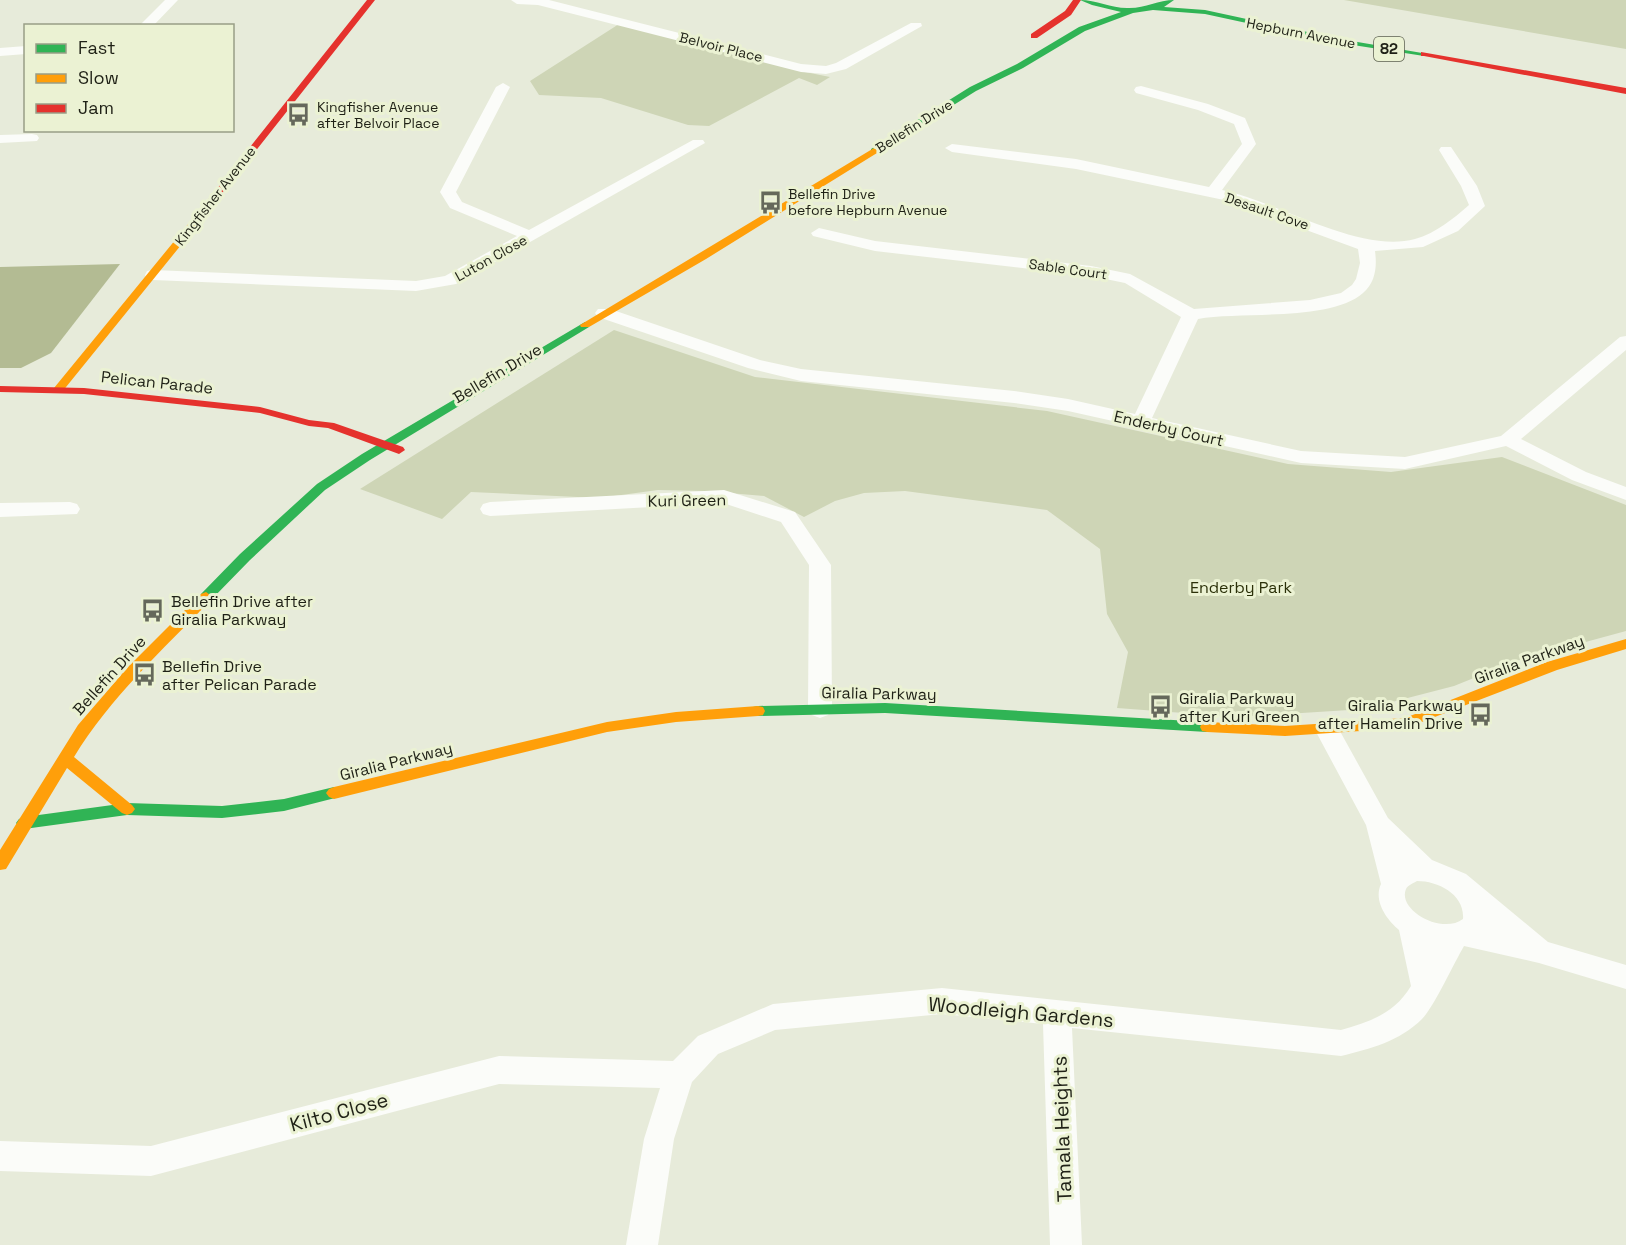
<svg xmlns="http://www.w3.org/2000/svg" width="1626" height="1245" font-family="'Space Grotesk',sans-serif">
  <rect width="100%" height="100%" fill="#e7ebda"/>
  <path fill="#ced5b6" d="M1344,0h282v49z
    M619,24l181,47 30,6 -13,8 -18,-7 -90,48 -21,-1 -87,-27 -62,-3 -9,-14z
    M614,330l141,47 292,34 241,53 103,8 111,-15 124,48v126l-110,30 -62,25 -89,23 -128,8 -120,-9 11,-56 -21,-38 -7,-65 -53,-39 -142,-19 -41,2 -29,8 -31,16 -40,-21 -59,-5 -47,-1 -59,8 -128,-6 -29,27 -82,-30z"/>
  <path fill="#b3bb93" d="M120,264l-69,89 -30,15h-21v-101z"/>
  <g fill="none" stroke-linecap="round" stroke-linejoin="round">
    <path fill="#fbfcf9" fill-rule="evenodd" d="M165,0h13l-25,26h-14z
      M511,0h38l252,64 25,2 10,-3 75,-40h10l1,3 -76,43 -20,5 -25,-2 -263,-67 -21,-1z
      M26,46v8l-26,2v-8z
      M503,83l7,4 -54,105 6,10 67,28 164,-90h10l2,3 -249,141 -40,7 -263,-11 -6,-1 -2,-4 2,-4 6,-1 263,11 29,-5 72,-40 -67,-28 -10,-16 56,-105z
      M1141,86l67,18 37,14 11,26 -34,46c57,12 137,64 193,49 21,-6 38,-20 54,-34l-8,-19 -22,-36 2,-3h10l26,39 8,20 -27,25 -35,16 -48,4c2,15 1,31 -12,42 -33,29 -122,18 -165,26l-46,99 149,33 104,6 96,-21 119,-99 6,-1v14l-105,89 65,33 40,15v13l-54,-20 -66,-34 -101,23 -104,-6 -233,-52 -54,-8 -213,-22 -53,-13 -150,-51 -3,-4 3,-4h12l150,51 41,9 213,22 54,8 67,15 46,-97 -56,-34 -34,-7 -216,-25 -62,-15 -2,-3 8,-5 56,13 216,25 39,8 64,35 116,-9 31,-7 11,-8 4,-6 4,-16 -2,-14 -134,-49 -148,-31 -124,-17 -7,-4 7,-4 124,15 133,28 33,-43 -8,-20 -36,-14 -62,-17 -2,-3 2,-3z
      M32,134l5,1 2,3 -2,3 -37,2v-8z
      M724,490l71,22 36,53 1,144 -4,6 -8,3 -8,-3 -4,-6 1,-144 -28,-43 -58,-19 -233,13 -7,-2 -3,-5 3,-5 7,-2z
      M70,502l7,2 3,5 -3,5 -77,3v-14z
      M1327,721l9,3 52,94 44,42 34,14 82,68 78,23v24l-87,-26 -75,-17c-10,17 -30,61 -42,73 -22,22 -52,30 -81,37l-269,-28 10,217h-32l-7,-221 -101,-10 -167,16 -57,24 -26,28 -18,57 -16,106h-32l18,-106 16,-51 -161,-4 -348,92 -151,-5v-30l151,5 348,-90 174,5 25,-25 75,-32 169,-16 399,42c29,-8 54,-17 70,-44l-12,-56c-12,-10 -26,-29 -18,-46l-15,-59 -51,-95 3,-6zM1417,881c22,0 48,14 46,38 -21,16 -66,-9 -57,-30 2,-4 8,-6 11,-8z"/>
    <path fill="#30b455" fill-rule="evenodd" d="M1080,0c16,0 31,8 47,8 17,1 31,-8 47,-8l-10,7 41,3 135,29 88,15 -4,2 -84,-13 -135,-29 -52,-4 -20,3 -48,18 -62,37 -47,23 -99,62h-6v-4l99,-62 47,-23 62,-37 42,-15 -29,-7z
      M585,322l4,1v4l-219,133 -45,30 -75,70 -39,40h-10l-2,-3 2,-3 39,-40 77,-70 45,-30z
      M885,703l322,19 5,1 2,4 -2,4 -5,1 -322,-19 -127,3 -5,-1 -2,-4 2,-4 5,-1z
      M334,787l5,2 3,4 -3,4 -55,14 -62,7 -95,-3 -103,14 -5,-2 -3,-4 3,-4 5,-2 103,-14 95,3 62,-7z"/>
    <path fill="#ff9f0a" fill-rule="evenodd" d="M874,148l3,1v4l-171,106 -117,68h-8l-1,-2z
      M203,206l8,2 -149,184h-8v-4z
      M206,592l7,5 -2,3c-48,49 -101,98 -137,157l58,48 3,4 -3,4 -5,2 -5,-2 -55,-45 -61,101 -6,1v-20l78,-125 50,-58 73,-73z
      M1626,639v10l-69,21 -151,58 -121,8 -78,-4 -5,-1 -2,-4 2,-4 5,-1 78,4 120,-8 142,-56z
      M758,706l5,1 2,4 -2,4 -5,1 -82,6 -69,10 -273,67 -5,-2 -3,-4 3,-4 5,-2 273,-65 69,-10z"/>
    <path fill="#e5322d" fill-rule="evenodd" d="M367,0h8l-166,210h-6v-4z
      M1073,0h8l-10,15 -34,23h-6v-4l34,-23z
      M1421,52l205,36v6l-202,-38h-3z
      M0,386l84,2 176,19 49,13 25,3 69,24 2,3 -6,4 -71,-26 -19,-2 -49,-13 -176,-19 -84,-2z"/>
  </g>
  <defs>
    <symbol id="bus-bare" viewBox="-9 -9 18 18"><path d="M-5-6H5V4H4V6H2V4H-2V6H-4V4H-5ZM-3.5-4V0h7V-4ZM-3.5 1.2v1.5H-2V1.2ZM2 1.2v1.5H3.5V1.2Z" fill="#65685b" stroke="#ebf2d3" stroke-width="2.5" paint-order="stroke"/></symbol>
  </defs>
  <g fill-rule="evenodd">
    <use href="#bus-bare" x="282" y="98" width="33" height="33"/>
    <use href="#bus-bare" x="754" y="186" width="33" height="33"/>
    <use href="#bus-bare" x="136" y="594" width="33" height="33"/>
    <use href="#bus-bare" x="128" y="658" width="33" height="33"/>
    <use href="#bus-bare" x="1144" y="690" width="33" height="33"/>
    <use href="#bus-bare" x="1464" y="698" width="33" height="33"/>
  </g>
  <g text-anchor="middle" stroke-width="6" stroke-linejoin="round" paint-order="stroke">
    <g font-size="14" fill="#1f2116" stroke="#ebf2d3">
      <text transform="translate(1301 33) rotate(11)" y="5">Hepburn Avenue</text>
      <text transform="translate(721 47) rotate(14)" y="5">Belvoir Place</text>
      <text transform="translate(914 126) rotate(-32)" y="5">Bellefin Drive</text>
      <text transform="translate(215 196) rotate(-52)" y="5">Kingfisher Avenue</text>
      <text transform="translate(1267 211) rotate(19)" y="5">Desault Cove</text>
      <text transform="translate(491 258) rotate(-29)" y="5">Luton Close</text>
      <text transform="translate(1068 269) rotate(8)" y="5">Sable Court</text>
    </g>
    <g font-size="14" fill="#1f2116" stroke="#ebf2d3" text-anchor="start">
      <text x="317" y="112">Kingfisher Avenue<tspan x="317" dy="16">after Belvoir Place</tspan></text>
      <text x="788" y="199">Bellefin Drive<tspan x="788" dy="16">before Hepburn Avenue</tspan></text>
    </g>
    <rect fill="#ebf2d3" stroke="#5c604f" stroke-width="1.5" x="1374" y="37" width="30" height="24" rx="4.5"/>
    <g font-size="15" font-weight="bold" fill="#1f2116">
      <text x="1389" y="54">82</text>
    </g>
    <g font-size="16" fill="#1f2116" stroke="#ebf2d3">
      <text transform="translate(497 373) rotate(-31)" y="6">Bellefin Drive</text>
      <text transform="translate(157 382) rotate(6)" y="6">Pelican Parade</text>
      <text transform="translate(1169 428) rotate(13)" y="6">Enderby Court</text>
      <text transform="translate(687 500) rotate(-1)" y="6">Kuri Green</text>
      <text transform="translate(1529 659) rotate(-20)" y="6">Giralia Parkway</text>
      <text transform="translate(109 675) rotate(-48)" y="6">Bellefin Drive</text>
      <text transform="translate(879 693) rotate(1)" y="6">Giralia Parkway</text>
      <text transform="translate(396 761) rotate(-14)" y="6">Giralia Parkway</text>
    </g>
    <g font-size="16" fill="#2c3109" stroke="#ebf2d3">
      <text x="1241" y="593">Enderby Park</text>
    </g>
    <g font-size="16" fill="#1f2116" stroke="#ebf2d3" text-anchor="start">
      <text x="171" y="607">Bellefin Drive after<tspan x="171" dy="18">Giralia Parkway</tspan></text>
      <text x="162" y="672">Bellefin Drive<tspan x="162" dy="18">after Pelican Parade</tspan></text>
      <text x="1179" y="704">Giralia Parkway<tspan x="1179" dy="18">after Kuri Green</tspan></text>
      <text x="1463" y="711" text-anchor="end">Giralia Parkway<tspan x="1463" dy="18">after Hamelin Drive</tspan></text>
    </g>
    <g font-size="20" fill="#1f2116" stroke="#ebf2d3">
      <text transform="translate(1021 1012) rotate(5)" y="7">Woodleigh Gardens</text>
      <text transform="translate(339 1112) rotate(-15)" y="7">Kilto Close</text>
      <text transform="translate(1062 1129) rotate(-92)" y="7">Tamala Heights</text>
    </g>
  </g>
  <rect x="24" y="24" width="210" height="108" fill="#ebf2d3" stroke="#999e87" stroke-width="1.5"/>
  <rect x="36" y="44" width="30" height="9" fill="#30b455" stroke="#999e87" stroke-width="1.5"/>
  <text x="78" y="54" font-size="18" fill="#1f2116">Fast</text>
  <rect x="36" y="74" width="30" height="9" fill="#ff9f0a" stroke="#999e87" stroke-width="1.5"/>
  <text x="78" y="84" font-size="18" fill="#1f2116">Slow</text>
  <rect x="36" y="104" width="30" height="9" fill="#e5322d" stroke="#999e87" stroke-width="1.5"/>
  <text x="78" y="114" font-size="18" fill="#1f2116">Jam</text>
</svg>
